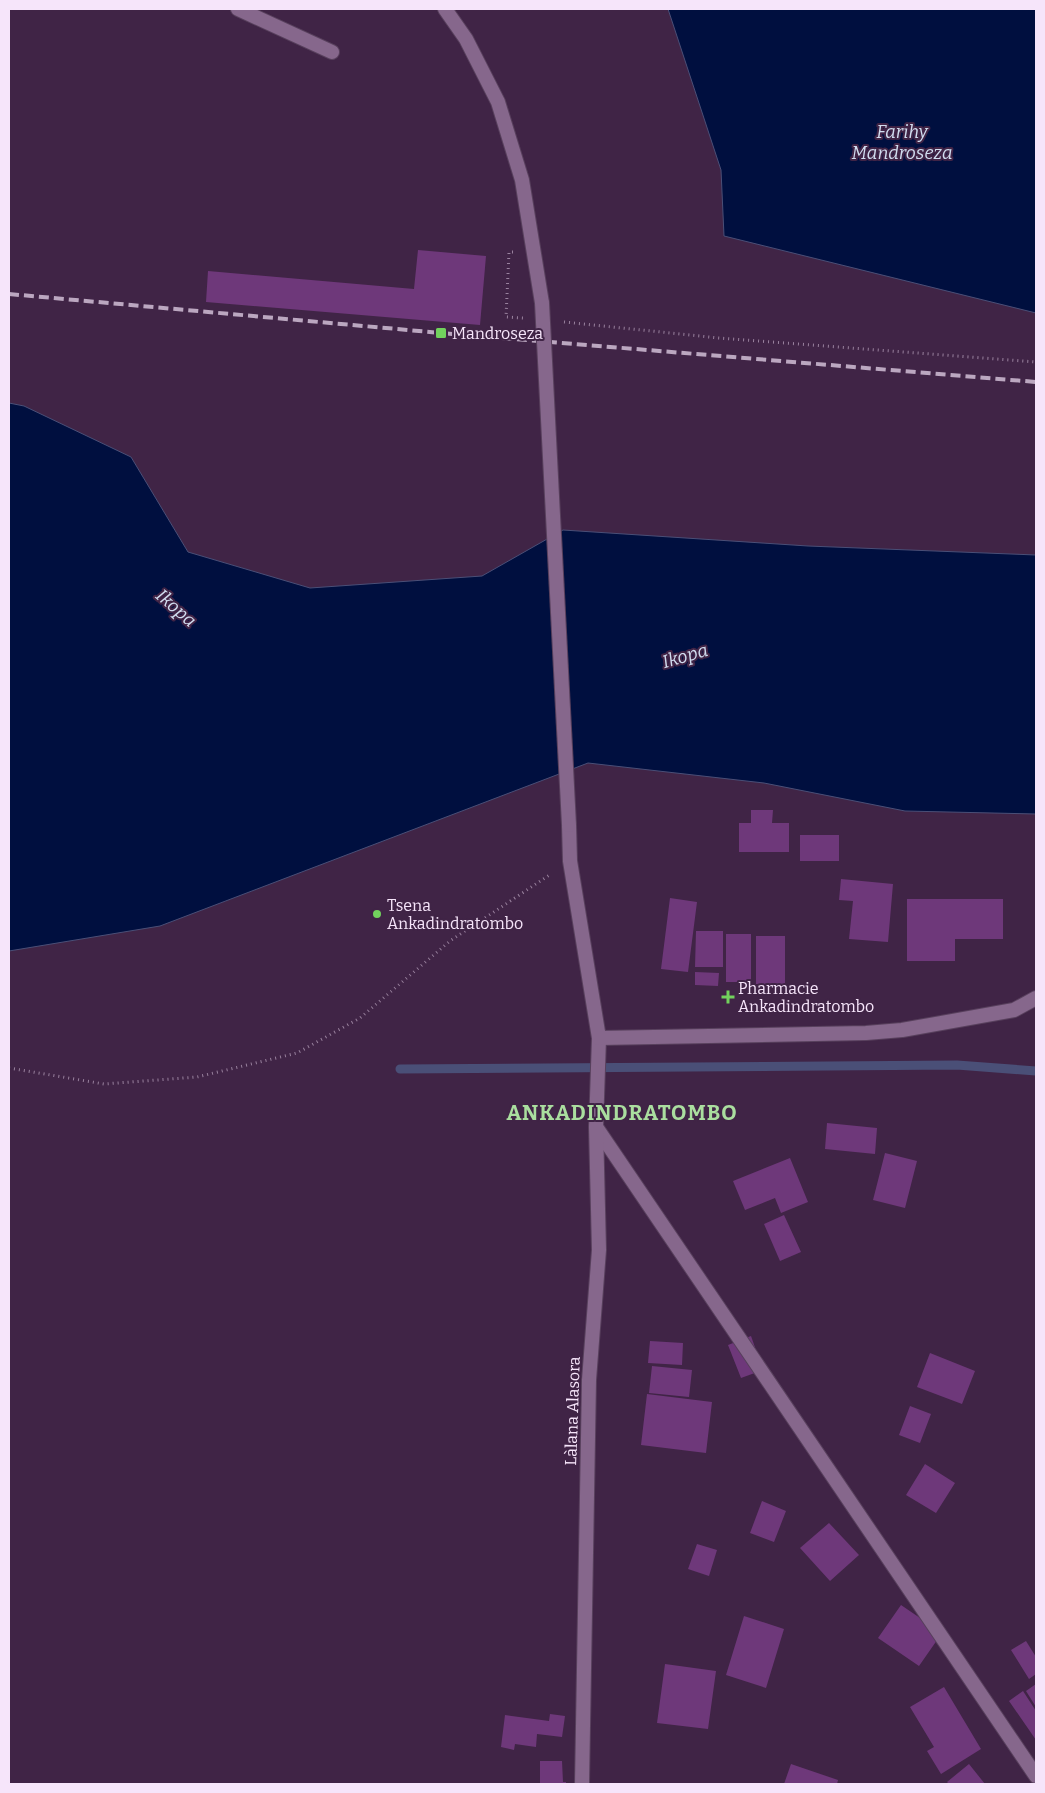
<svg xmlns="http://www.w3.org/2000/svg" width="1045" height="1793" font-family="Bitter,serif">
  <rect width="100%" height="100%" fill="#402446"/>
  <path fill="#000f3f" stroke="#4a4f77" d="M668,9h368v304l-312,-77 -3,-66z
    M9,403l15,3 107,51 57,95 122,36 172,-12 81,-46 245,16 228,9v259l-131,-3 -141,-28 -176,-20 -428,163 -151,25z"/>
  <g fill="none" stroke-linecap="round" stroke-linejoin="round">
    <path stroke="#4a4f77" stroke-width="9" d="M400,1069l557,-4 79,6"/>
  </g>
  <path fill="#6e387a" d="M418,250l68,6 -6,69 -274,-23 2,-31 206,18z
    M751,810h22l-1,13h17v29h-50v-29h12z
    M800,835h39v26h-39z
    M841,879l52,5 -5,58 -39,-3 4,-38 -14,-1z
    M670,898l27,4 -9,70 -27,-3z
    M907,899h96v40h-48v22h-48z
    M696,931h27v36h-28z
    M726,934h25v48h-25z
    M756,936h29v48h-29z
    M695,972l24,1 -1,13 -23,-1z
    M827,1123l50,5 -2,26 -50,-5z
    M885,1153l32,8 -12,47 -32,-8z
    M790,1158l18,44 -27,11 -6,-15 -30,12 -12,-29z
    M784,1215l17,37 -21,9 -16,-37z
    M751,1336l12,34 -22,8 -13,-33z
    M650,1341l33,2 -1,22 -34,-2z
    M930,1353l45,18 -13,33 -45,-17z
    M652,1366l40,4 -3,27 -40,-4z
    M647,1394l65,8 -6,51 -65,-8z
    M910,1406l21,8 -11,29 -21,-8z
    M925,1464l30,19 -19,30 -30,-18z
    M762,1501l24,10 -12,31 -24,-9z
    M829,1523l30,32 -29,26 -30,-33z
    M697,1544l20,6 -8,26 -21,-7z
    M901,1605l41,28 -23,33 -41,-28z
    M744,1616l40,13 -18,59 -40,-13z
    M1026,1641l10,16v17l-7,5 -18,-29z
    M665,1664l51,7 -8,58 -51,-6z
    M1036,1684v23l-10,-16z
    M944,1687l37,62 -40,25 -14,-23 7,-4 -24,-40z
    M1023,1691l13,20v29l-27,-39z
    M550,1714l15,2 -3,21 -25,-3 -1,13 -21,-3 -1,6 -13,-3 4,-32 44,6z
    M540,1761h22l1,21h3v2h-26z
    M791,1764l47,16 -1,4h-53z
    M969,1764l16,20h-36l-2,-2z"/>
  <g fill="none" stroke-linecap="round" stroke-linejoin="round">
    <defs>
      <path id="minor" d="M238,9l94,43
        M596,1127l440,649"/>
      <path id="tertiary" d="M582,1784l7,-404 10,-130 -3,-123 3,-89"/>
      <path id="secondary" d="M445,9l21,30 32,63 24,78 20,123
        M569,825l1,36 29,177 267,-5 36,-3 112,-20 22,-12"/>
    </defs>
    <use href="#minor" stroke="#58405d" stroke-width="16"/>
    <use href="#tertiary" stroke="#58405d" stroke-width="16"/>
    <use href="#secondary" stroke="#58405d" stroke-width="16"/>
    <path stroke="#99829e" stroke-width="3" stroke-dasharray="1 4" stroke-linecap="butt" d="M513,252h-4l-3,65 17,1
      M564,322l155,16 317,24
      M9,1068l95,16 93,-7 100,-24 63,-35 90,-77 101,-67"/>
    <use href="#minor" stroke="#86678c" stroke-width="14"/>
    <use href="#tertiary" stroke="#86678c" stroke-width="14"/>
    <use href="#secondary" stroke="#86678c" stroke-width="14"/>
    <path stroke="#bba7c0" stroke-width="4" stroke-dasharray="10 5" stroke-linecap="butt" d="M9,294l432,39 595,49"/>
    <defs>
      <path id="secondary-bridge" d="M542,303l27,522"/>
    </defs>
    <use href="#secondary-bridge" stroke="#58405d" stroke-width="16" stroke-linecap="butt"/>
    <use href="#secondary-bridge" stroke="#86678c" stroke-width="14"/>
  </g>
  <g fill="#72d25d" stroke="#402446" stroke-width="2">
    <rect x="435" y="327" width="12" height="12" rx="2.5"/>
    <circle cx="377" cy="914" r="5"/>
    <path d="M725.5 989.5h5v5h5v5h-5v5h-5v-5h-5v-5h5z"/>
  </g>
  <g text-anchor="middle" stroke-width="4" stroke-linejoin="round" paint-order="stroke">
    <g font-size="16" fill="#f6e5fa" stroke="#402446" text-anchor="start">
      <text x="452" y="339">Mandroseza</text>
      <text x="387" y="911">Tsena<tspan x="387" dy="18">Ankadindratombo</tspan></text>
      <text x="738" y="994">Pharmacie<tspan x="738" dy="18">Ankadindratombo</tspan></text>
    </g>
    <g font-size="16" fill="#f6e5fa" stroke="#402446">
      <text transform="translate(572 1411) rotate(-88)" y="6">Làlana Alasora</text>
    </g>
    <g font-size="18" font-style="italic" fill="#d1ddf0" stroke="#402446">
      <text x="902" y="138">Farihy<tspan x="902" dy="21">Mandroseza</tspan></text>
      <text transform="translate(176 608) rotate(41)" y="6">Ikopa</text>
      <text transform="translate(685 656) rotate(-16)" y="6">Ikopa</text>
    </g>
    <g font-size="21" font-weight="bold" letter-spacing="1" fill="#aade9f" stroke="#402446">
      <text x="622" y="1120">ANKADINDRATOMBO</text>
    </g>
  </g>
  <rect width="1045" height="1793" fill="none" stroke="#f6e5fa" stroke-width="20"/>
</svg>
